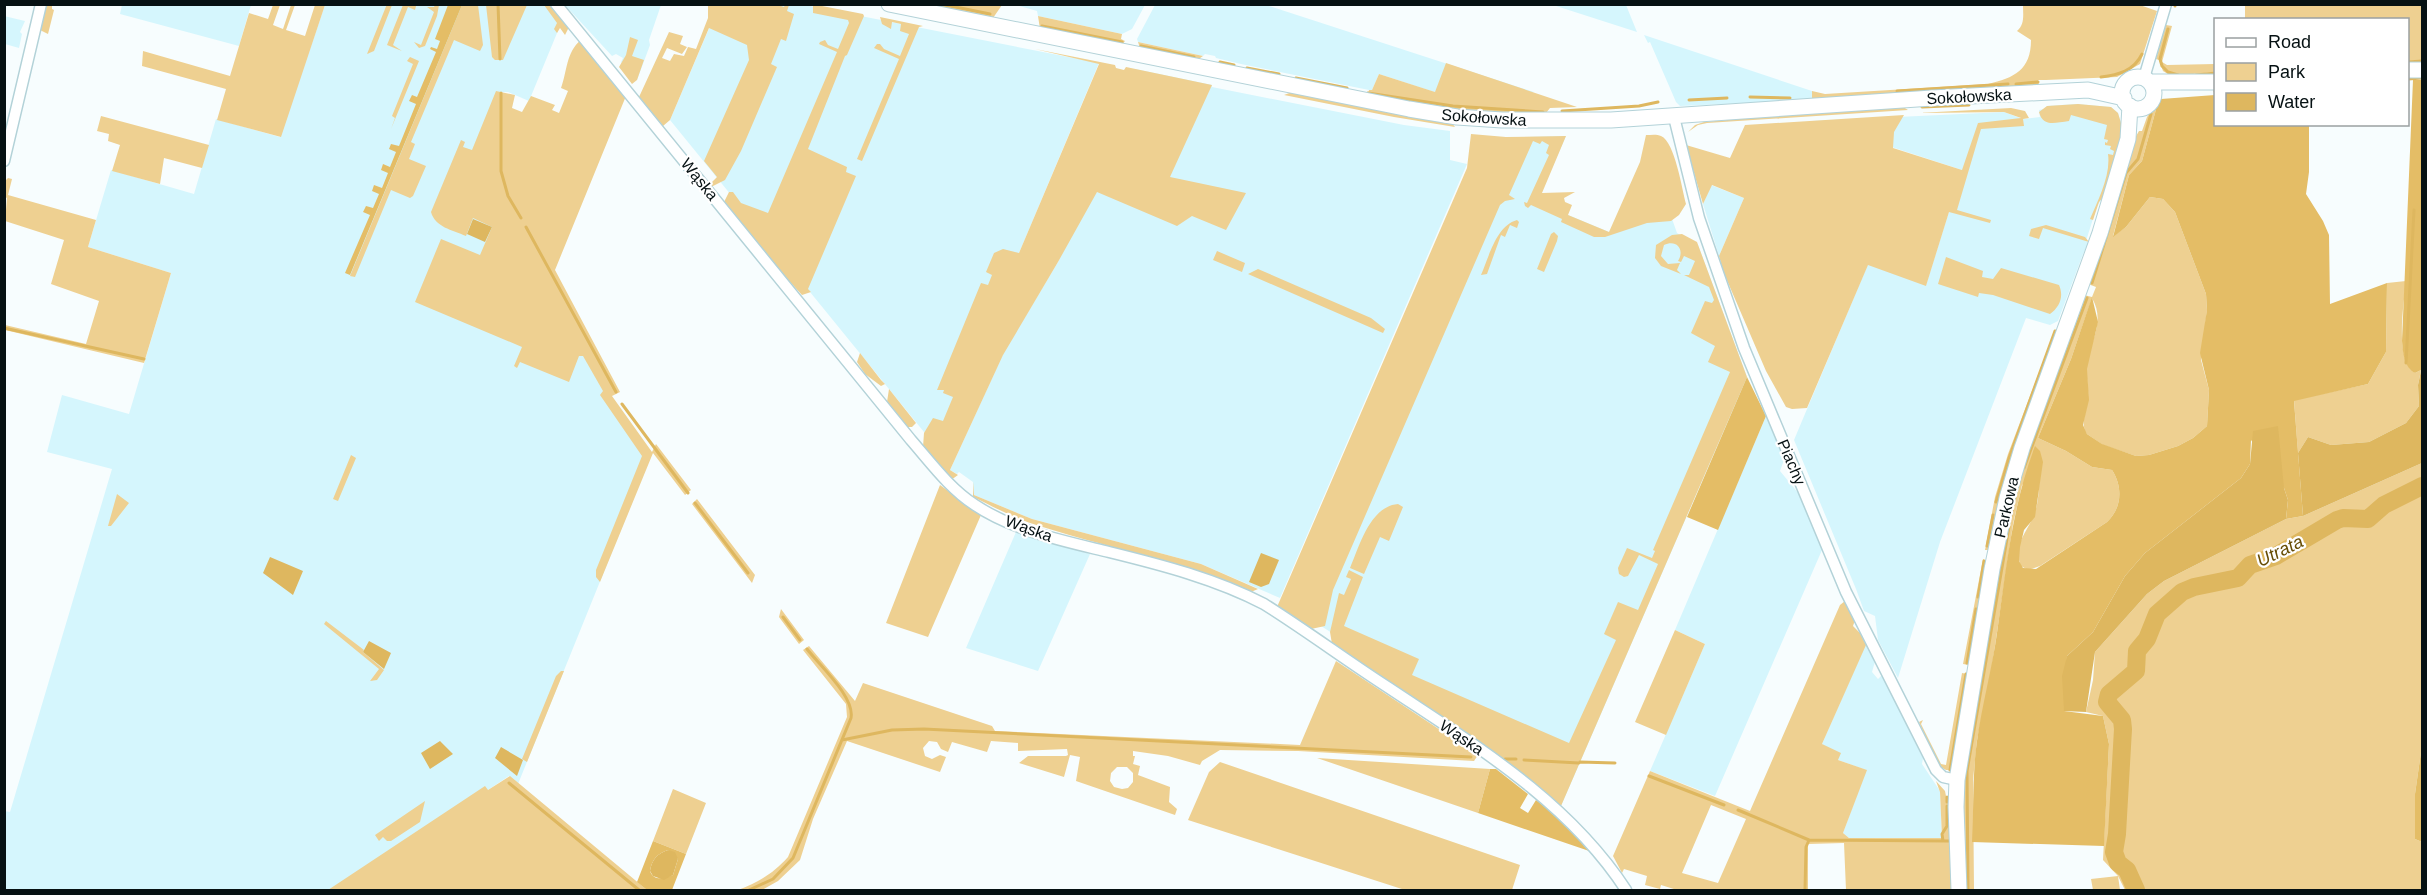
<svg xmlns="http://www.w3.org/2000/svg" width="2427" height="895" font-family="Arial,sans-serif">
  <rect width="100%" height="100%" fill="#f7fdfe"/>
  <path fill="#d5f6fd" d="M1013,4l132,1 -13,24 -10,5 -84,-18 -1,-5z
    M122,5h129l-12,41 -119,-32z
    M325,5h224l13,16 -33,80 -21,-9h-11l-1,58 121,259 33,49 -132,326 -9,-8 -171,114h-333l-1,-79 6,1 102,-343 -65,-17 15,-57 67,19 42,-141 -83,-26 23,-77 83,24 22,-75 64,18z
    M565,5h96l-12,35 1,5 -13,35 -16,-18 2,-4 -7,-4 -4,2z
    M719,5h86l294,58 -162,385 -267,-328z
    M1155,5h111l268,87 -54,15 -101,-33 -7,16h-3l-128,-26 -25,-6 -1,-2 -10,-2 -2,2 -65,-14 -1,-3z
    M1553,5h73l11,27z
    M4,16l21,5 -5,11 2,2 -3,14 -14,-4z
    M1644,35l168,56v9l-132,6 -4,-4 -26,-60 -2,1z
    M1135,69l77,16v2l192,38 46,6v29l17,4 -187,434 -79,-34 -169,-45 -58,-24 -1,-13 -14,-10 -2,2 -7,-4 54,-118 54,-90z
    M2076,104l35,3 7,6 3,10 3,2 -20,71 -7,10 -11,35 3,1 -6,12 -25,67 -8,4 -24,-7 -86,224 -42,136 -20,-38 -3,-24 -11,-5 -8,-22 -62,-149 74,-176 58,21 36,-115 -150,-49 192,-9 19,7 17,-2 -1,-7 5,-1 3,-3z
    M1566,136l-29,66 72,30 62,-16 6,17 21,12 49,132 -186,429 -88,-68 -141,-94v-11l-11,-7 -10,3 215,-492z
    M1711,185l33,13 -25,58 -16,-52z
    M1766,416l18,44 -4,11 19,23 23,56 -107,246 -65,-25 55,-127 -30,-14z
    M1016,532l74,22 -52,117 -72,-23z
    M1867,641l9,17 -4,14 6,7 3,-3 5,2 8,16 -1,4 30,60 -1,6 18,27 2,47h-93l-6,-5 23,-63 -28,-10 -16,-16z"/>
  <path fill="#eed091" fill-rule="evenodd" d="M387,4l5,1 -18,46 -7,3z
    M981,4l9,2 12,-1 -9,13 -75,-13z
    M2137,4l20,7 -17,53 -23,13 -71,3h-8l1,5 -8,1 -219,14v-9l13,3 163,-10c26,-6 43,-14 43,-44l-14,-9c8,-7 6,-16 6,-26z
    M45,5h7v4l2,1 -6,24 -8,-4z
    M273,5h7l-7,20 10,4 8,-24h4l-9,25 19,6 10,-31h10l-44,132 -64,-17 9,-31 -84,-23 1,-15 87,25 19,-63 19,6z
    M403,5l13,1 -1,4 -7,-3 -15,38 9,6 -15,-6z
    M435,5h4l-2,11 -12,30 -6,2 -5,-6 7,3 13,-33 -7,-5h7z
    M462,5h16l5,40 -3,6 -26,-11 -43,102 4,2 -6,15 17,7 -13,30 -3,2 -19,-8 -36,87 -5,-1z
    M486,5h41l-24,55h-8l-3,-3z
    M544,5h5l20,22 -4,8 -5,-7 -3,5 -3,-4 3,-6z
    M778,5l6,2 1,-2h4l-2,6 7,3 -8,27 -5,-2 -10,25 6,3 -36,84 -16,29 -14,7 -1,-3 7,-7 -13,-16 45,-101 -2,-15 -38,-17 -39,92 -7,6 -24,-29 30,-65 14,4 -3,8 7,3 -5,7 -15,-6 -5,10 8,3 4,-7 10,2 4,-9 8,2 12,-31v-13z
    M809,5h8l46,9 1,2 -17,39 -2,1 -37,93 39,18 -1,5 10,4 -48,113 3,3 -9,3 -23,-25 -55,-68 5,-10h4l8,11 27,10 69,-161 -18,-8 1,-2 5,-2 3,5 10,4 11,-26 -1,-3 -35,-7v-7z
    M2245,5h177v55l-14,1v-41l-163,-1z
    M1038,16l84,18 -1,5 4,2 -4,5 -81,-17z
    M880,17l43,9 -4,1 -57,134 -5,-2 42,-100 -25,-11 3,-4h3l4,5 16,7 9,-22 -9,-3 1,-7 -9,-2 -1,7 -9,-5z
    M2166,25l6,1 -10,36 5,3 48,-1v8l-44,4 -8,-5 -4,-11 -3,-1z
    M630,37l8,3 -6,16 12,4 -7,20 -5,4 -13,-17 7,-12z
    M581,40l45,56 -71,174 65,122 -8,4 40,56 4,-8 35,46 -6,5 -32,-42 -53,129 -4,-5v-7l46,-114 -42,-61 3,-4 -20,-35h-4l-10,26 -49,-20 -3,6 -3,-2 8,-19 -107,-45 26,-63 39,16 12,-28 -19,-9 -7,18c-14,-6 -31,-9 -35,-24l30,-72 4,2 -2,5 9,3 24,-59 19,4 -3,13 10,4 9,-16 24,9 -3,5 7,3 9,-22 -7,-3c6,-16 5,-36 20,-48z
    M1138,42l65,14 -7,5 -55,-10z
    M1035,49l80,16 1,3 8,2 2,-3 86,18 -42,92 76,16 -20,37 -34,-14 -15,10 -80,-34 -39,70 -55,93 -53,115 8,5 -7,5 -28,-33 1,-14 9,-15 10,3 10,-24 -10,-4 1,-3h-7l44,-107 7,2 4,-10 -6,-3 8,-19 9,-4 16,4 80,-189z
    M410,57l9,4 -28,68 4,-11 -3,-2 21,-52 -6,-3z
    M1446,63l131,44 -27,1 -4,5 -74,-1 -104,-18 1,-4h3l7,-16 56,18z
    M1292,92l160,31 3,4 -61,-10 -110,-22z
    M2158,102l-16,59 -13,14 -16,61 13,-9 24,-30 13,2 12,13 31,82 1,16 -6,50 8,30 -2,36 -14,12 -15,8 -29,9 -13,1 -33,-11 -16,-11c-8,-11 1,-24 1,-36 1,-12 -3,-25 -1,-37 5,-22 18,-41 5,-63l-21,61 -33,79 28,13 26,16 20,3c11,17 10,38 -5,52l-67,44 -12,4 -7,-4c-10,-21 9,-37 14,-54 5,-14 3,-29 6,-43l-19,16 -9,39 -21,142 -15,74 -4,40 1,110h-9l-3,-94 38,-244 18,-77 66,-180 8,2 4,-10 -8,-3 43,-139 8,-14h3l5,-14z
    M2078,104l33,3 7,6 3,10 3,2 -20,71 -5,6 -6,18 -3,-1c8,-19 21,-44 18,-65l5,1 1,-4 -4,-2 1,-3 -6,-1v-3l2,1 1,-3 -4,-1 3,-14 -36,-10 -2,6c-15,2 -26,6 -30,-9l8,-6z
    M1900,105l8,5 -201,13 -9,2 -10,7 7,-7 9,-3z
    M2011,108l14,3 4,7 -6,1 1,7 -43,3 -24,81 34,10 -1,3 -41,-11 -23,74 -58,-21 -61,143 -15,1 -6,-2 -20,-36 -43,-100 -4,-15 25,-58 -32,-13 -9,19 -17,-59 44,13 15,-33 159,-10 -10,17 -1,16 69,22 16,-47 43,-5 -17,-6 -86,1z
    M101,116l108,29 -7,23 -38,-10 -4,26 -48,-13 8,-26 -12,-4 1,-7 -12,-3z
    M1471,134l35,3 60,-1 -24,57 33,-1 -11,6 1,4 7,3 -4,10 41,17 31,-70 6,-27c5,0 11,-1 15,1 14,6 21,53 25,68l-7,11 -8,6 -24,2 -42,14h-11l-33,-15 1,-3 -31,-14 -3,3 -3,-2 -1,-4 3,1 22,-48 -3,-2 3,-8 -7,-4 -2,3 -7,-3 -24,54 6,4 -10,2 -5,4 -167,385 -8,36 -14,3 -34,-22 190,-439z
    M8,178l4,1 -4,16 88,25 -8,27 83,26 -27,90 -139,-33v-5l81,19 13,-43 -48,-17 13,-44 -59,-19 2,-23 -2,-1v-16z
    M1517,220l2,2 -2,6 -7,-3 -5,12 -4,-2 -14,39 -6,1c8,-18 15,-49 36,-55z
    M2046,225l39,12 4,5 -46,-14 -4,11 -10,-3 2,-7z
    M1554,232l4,4 -1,5 -13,31 -7,-3 14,-35z
    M1682,234l15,8 50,135 -186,429 -88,-68 -141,-94 -2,-12 9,-39 5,2 7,-16 -5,-2 3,-7 14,7 -19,49 75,33 -7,16 157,68 47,-103 -12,-6 14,-32 20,8 20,-46 -19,-9 -11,21 -4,1 -5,-3 -1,-6 9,-20 25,10 3,-7 -2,-1 77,-178 -22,-10 7,-16 -24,-13 14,-32 7,2 2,-3 -5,-13 -25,-12h5l6,-14 -11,-5 -3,6 -3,-1c7,-11 -1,-22 -14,-16l-3,11 7,8 12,-1 -3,7 4,4 -20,-8 -6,-8 1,-13 16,-10z
    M1217,251l28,12 -3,9 -29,-12z
    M1946,257l37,14 -1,6 11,2 8,-11 58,17c5,11 1,22 -9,29l-57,-19 -14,-2 -1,4 -40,-13z
    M1258,269l113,49 14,11 -2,4 -135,-59z
    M2406,281c-2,22 -12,79 9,92l6,-3 -3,15 1,21 -13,17 -37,19 -38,3 -23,-8 -10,16 -4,-53 74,-16 18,-32 1,-69z
    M2055,330l3,1 -50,137 -20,82h-3l10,-53 13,-43z
    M860,353l21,27 4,4 -4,2 -16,-12 -8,-12z
    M889,389l27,34 -4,4h-5l-20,-25z
    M351,455l5,3 -18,43 -5,-2z
    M2422,463v282l-7,49v45l7,3v48h-297l-7,-14 2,14h-27l-2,-11 27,-3 -15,-16 6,-116 -6,-28 -17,-4 7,-32 2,-28 52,-58 17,-13 122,-62 17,-3z
    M973,482l1,13 58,24 169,45 57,25 -7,3c-73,-32 -149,-45 -224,-70 -19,-7 -37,-17 -54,-25z
    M940,485l41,30 -53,122 -42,-14z
    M117,494l12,9 -18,23h-3z
    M697,499l58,76 -3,8 -60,-79z
    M1392,505l6,-1 5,3 -14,34 -9,-4 -16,37 -14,-6c9,-21 18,-55 42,-63z
    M1983,559l3,2 -17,104 -6,-1z
    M1845,601l10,19 -2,6 7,7 6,12 -44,99 19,9 -3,7 29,10 -24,63 6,5h93l-2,-46 -4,-11 9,10 2,10 2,1 3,88h-106l-2,-47 -36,1v46h-131l-16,-5 -1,4 -15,-4 2,-9 -23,-7 -2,4 -9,-17 37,-85 100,40 90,-206zM1711,805l35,14 -28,64 -36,-10z
    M781,609l23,31 -5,4 -20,-27z
    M326,621l38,29 -1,2 21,18 -7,10 -7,1 9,-12 -55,-45z
    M1675,630l30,14 -39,91 -31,-13z
    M809,646l46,55 8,-18 129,43 3,5 305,14 36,-84 142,94 -4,6 -176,-10 -78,-1 -18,11 -2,4 -32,-9 -35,-5v5h2l-2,8 7,2 -2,9 32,12 -1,15 8,7 -2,6 -99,-34 4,-24 -10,-2 -6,22 -45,-14 9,-7h38l2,-1 -1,-6 -49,2v-8l-27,-2 -4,11 -35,-10 -4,10 -7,-3 -4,-7 -8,-1 -6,7 2,8 7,3 8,-4 6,2 -6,15 -93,-31 -34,78 -13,41 -22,21 -16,9h-24c20,-8 35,-16 50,-33l59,-140 -1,-13 -43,-54zM1117,767h10l6,6v9l-5,6 -6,1 -8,-2 -4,-6 1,-8z
    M561,671h3l-37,91 -5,-3 34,-83z
    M1962,673l5,1 -16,96h-5l-7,-4 -20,-44 4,-2 -2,4 20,40 5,1z
    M1317,758l173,11 -12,44z
    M1220,762l300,103 -8,25h-107l-217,-70 21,-48z
    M510,776l137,114h-319l157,-104 3,4z
    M673,789l33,14 -20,51 -33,-13z
    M425,801l-5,21 -29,19h-4l-4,-4 -4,4 -4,-6z"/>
  <path fill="#e4bd66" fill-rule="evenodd" d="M448,5h14l-112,270 -5,-2 25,-58 -7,-3 3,-6 7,2 6,-14 -7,-3 2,-6 8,3 6,-15 -7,-3 2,-6 7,3 6,-15 -7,-3 2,-5 8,2 17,-42 -7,-3 3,-6 5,2 19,-45 -6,-3 1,-2 6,2 3,-8 -5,-2z
    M2413,80h9v286l-1,4 -6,3c-11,-6 -12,-20 -13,-32z
    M2215,95l1,29 93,1v47l-3,22 17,27 6,14 1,69 57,-21 -1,69 -18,32 -74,17 9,115 -17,3 2,-19 -4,-12 -33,-48 -1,24 -9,14 -96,75 -20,23 -32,56 -26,24 -3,55 39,5 6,28 -5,102 -132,-4c2,-34 0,-67 5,-101 5,-36 15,-72 20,-108 9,-63 15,-127 38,-187l5,5 3,11 -8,55 -11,13 -4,17 -1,14 4,7 13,1 71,-47c15,-14 16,-35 5,-52l-20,-3 -26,-16 -28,-13 33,-79 21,-62 6,25 -11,47 2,31 -6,25 4,9 15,10 34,12 13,-1 29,-9 15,-8 14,-12 2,-36 -9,-37 7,-43 -1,-16 -31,-82 -12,-13 -13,-2 -24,30 -13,10 16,-62 13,-14 16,-59 3,-3z
    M1747,377l19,39 -48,114 -31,-13z
    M2422,745v97l-7,-3v-45z
    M1490,769h6l32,25 -8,14 8,5 8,-13 20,15 39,38 -117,-40z
    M653,841l33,13 -14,36h-25l-10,-8zM668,850l10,9 -5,16c-8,3 -19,7 -23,-4 2,-12 7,-17 18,-21z"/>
  <path fill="#deb75f" d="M473,219l19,8 -7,15 -18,-8z
    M2422,366v97l-119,53 -5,-63 10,-16 23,8 38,-3 37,-19 13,-17 -1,-21z
    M2278,426l6,62 4,12 -2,19 -122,62 -17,13 -52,58 -9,60 -22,-1 -2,-35 5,-20 26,-24 32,-56 20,-23 96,-75 9,-14 3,-33z
    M1261,553l18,7 -10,24 -8,3 -12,-5z
    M270,557l33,14 -10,24 -30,-22z
    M369,641l22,12 -7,16 -21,-17z
    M440,741l13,13 -23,15 -9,-16z
    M501,747l22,13 -6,16 -22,-18z
    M668,850l7,2 3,7 -5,16 -9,5 -11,-4 -3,-5c2,-12 7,-17 18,-21z"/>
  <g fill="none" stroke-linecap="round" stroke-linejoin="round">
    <path stroke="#deb75f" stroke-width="3" d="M498,4l2,55
      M941,4l49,10
      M2175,6v-2
      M1042,26l80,16
      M1141,46l53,11
      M1220,62l14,3
      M2408,62l14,-1
      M2162,66l6,6 10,3
      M2162,66l-2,-7 8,-30
      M1247,68l32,6
      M2196,75l20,-2
      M2101,77c17,-2 33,-6 41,-23
      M1296,78l51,10
      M2408,79l14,-1
      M2016,84l22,-2
      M1897,91l111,-7
      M2215,91h1
      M501,93v78l7,25 13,22
      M1368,93l85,13 90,6
      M1750,97l40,1
      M1689,100l38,-2
      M1922,107l47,-2
      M1562,111l77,-5 19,-4
      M526,227l90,165
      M2092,283l34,-110 12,-14 13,-45
      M4,328l140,31
      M2406,363l8,-153
      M622,404l66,89
      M2024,468l63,-170
      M1996,502l13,-44 46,-127
      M695,503l53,70
      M2010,520l7,-31
      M1987,546l6,-31
      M1978,597l6,-36
      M783,617l17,23
      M1967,663l9,-54
      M842,740l50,-10 32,-1 547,28
      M1505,759h11
      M1524,760l55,3
      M1580,762l35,1
      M1950,770l16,-96
      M1649,776l75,29
      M509,783l130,107
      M1947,802v-5
      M1738,810l71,30 140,1
      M1943,841l-1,-7 5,-8v-20
      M749,890l24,-11 20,-21 58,-140c4,-21 -31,-52 -44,-69
      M1805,890l1,-43 3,-7
      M1968,890l-1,-119 42,-244"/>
    <path stroke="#deb75f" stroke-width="18" d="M2136,890l-9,-20 -9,-7 -4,-11 3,-18 6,-105 -1,-9 -15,-18 2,-8 27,-23 1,-20 10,-12 10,-25 25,-22 12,-5 44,-9 12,-13 26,-9 61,-36 6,-2 25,1 16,-14 38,-19"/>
    <defs>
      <path id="street" d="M556,4l355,436c20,23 39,49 64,65 39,26 89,36 134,47 53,13 107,27 155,52 43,27 83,57 125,84 87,58 179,113 237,202
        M2144,78l22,-74
        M1674,117l25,101 45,130 102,244 90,178 7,7 14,3
        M4,161l37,-157"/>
      <path id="secondary" d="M889,4l520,105 48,8 45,3h109l321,-22 156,-8 36,8
        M2408,70h14
        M2122 93a16 16 0 1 1 32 0a16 16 0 1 1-32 0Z
        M2150,82h66
        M1959,890l-3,-83 1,-27 35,-211 15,-71 15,-50 78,-215 28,-94 2,-33"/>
    </defs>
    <use href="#street" stroke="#b3d2d8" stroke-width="13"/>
    <use href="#secondary" stroke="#b3d2d8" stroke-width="17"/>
    <use href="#street" stroke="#fff" stroke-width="10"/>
    <use href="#secondary" stroke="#fff" stroke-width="15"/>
  </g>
  <g text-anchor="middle" stroke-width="4.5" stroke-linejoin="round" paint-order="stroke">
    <g font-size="16" fill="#061113" stroke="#fff">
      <text transform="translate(1969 96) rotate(-3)" y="6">Sokołowska</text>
      <text transform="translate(1484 117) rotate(4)" y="6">Sokołowska</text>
      <text transform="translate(700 179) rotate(51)" y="6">Wąska</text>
      <text transform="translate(1792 462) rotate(67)" y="6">Piachy</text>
      <text transform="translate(2006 507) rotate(-77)" y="6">Parkowa</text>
      <text transform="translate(1029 528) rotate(20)" y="6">Wąska</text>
      <text transform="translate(1462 737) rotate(34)" y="6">Wąska</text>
    </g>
    <g font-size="18" font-style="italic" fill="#674d05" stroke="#fff">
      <text transform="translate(2280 551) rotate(-26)" y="6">Utrata</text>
    </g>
  </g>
  <rect width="2427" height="895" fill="none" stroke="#061113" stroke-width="12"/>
  <rect x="2214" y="18" width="195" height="108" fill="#ffffff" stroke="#9ba0a1" stroke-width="1.5"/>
  <rect x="2226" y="38" width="30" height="9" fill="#ffffff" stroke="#9ba0a1" stroke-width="1.5"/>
  <text x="2268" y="48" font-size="18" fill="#061113">Road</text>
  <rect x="2226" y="63" width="30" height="18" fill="#eed091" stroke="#9ba0a1" stroke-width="1.5"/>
  <text x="2268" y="78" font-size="18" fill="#061113">Park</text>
  <rect x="2226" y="93" width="30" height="18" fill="#deb75f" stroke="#9ba0a1" stroke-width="1.5"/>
  <text x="2268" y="108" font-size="18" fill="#061113">Water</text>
</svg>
